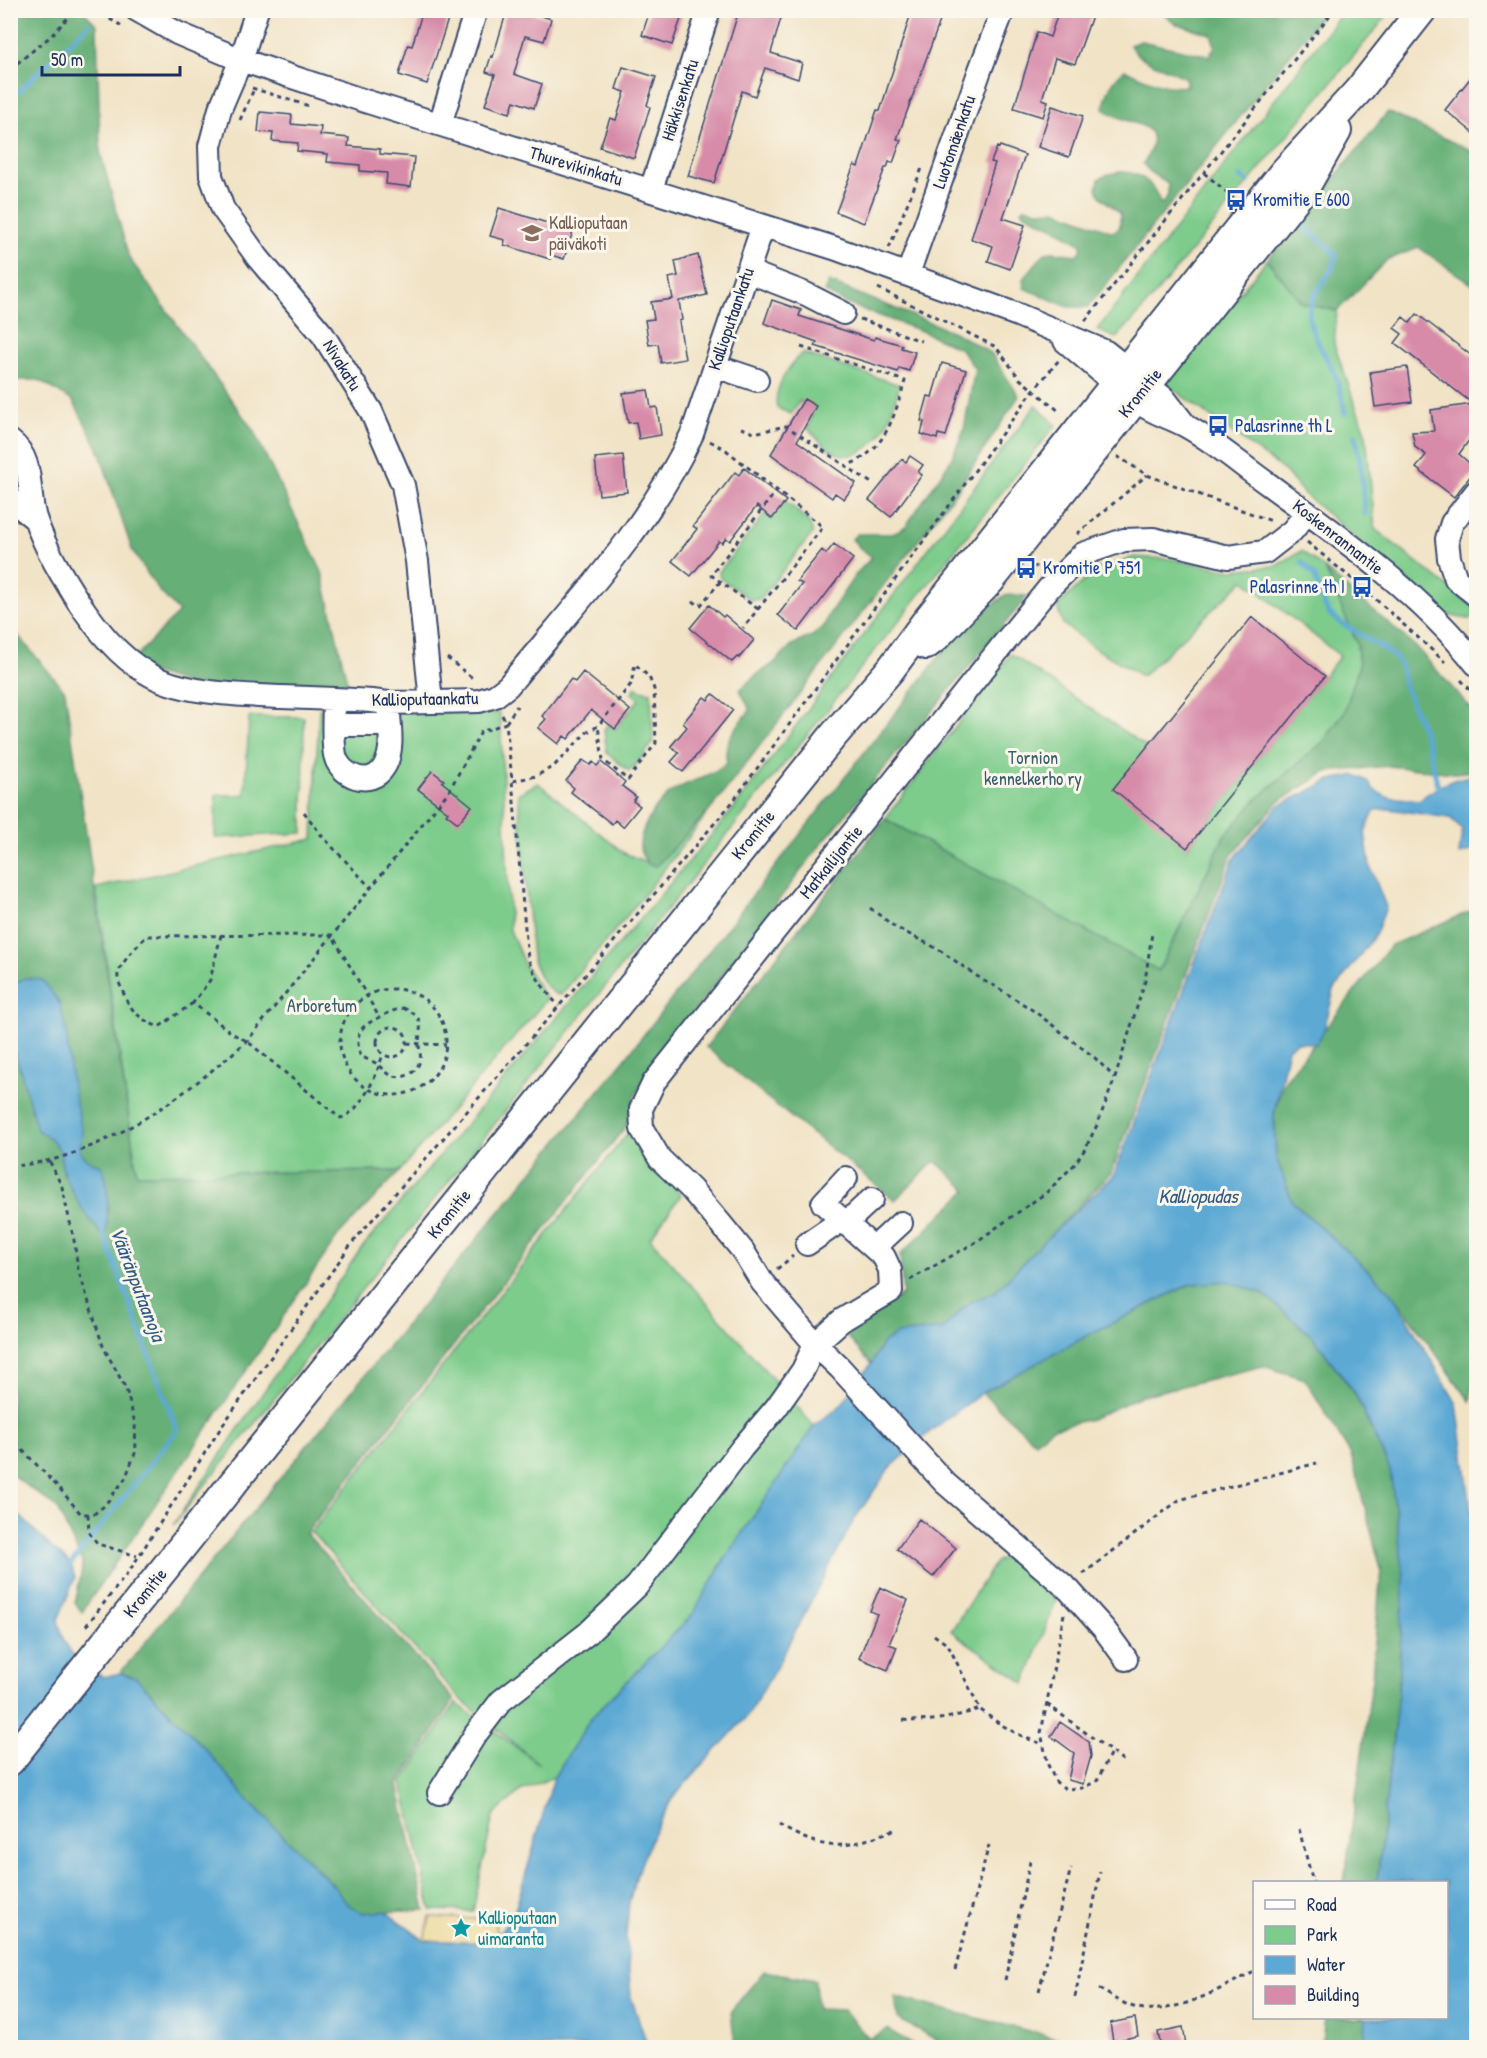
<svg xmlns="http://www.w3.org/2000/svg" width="1487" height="2058" font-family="'Patrick Hand',sans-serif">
  <rect width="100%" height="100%" fill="#fbf7ec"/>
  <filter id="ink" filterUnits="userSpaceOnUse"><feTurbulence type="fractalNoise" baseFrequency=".0167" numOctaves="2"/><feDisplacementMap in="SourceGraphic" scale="12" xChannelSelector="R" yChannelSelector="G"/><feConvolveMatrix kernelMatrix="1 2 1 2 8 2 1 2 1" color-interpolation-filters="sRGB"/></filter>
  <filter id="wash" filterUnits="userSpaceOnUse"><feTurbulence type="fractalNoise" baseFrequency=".008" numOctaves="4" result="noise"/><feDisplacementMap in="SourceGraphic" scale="24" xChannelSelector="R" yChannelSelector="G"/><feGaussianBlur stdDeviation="1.35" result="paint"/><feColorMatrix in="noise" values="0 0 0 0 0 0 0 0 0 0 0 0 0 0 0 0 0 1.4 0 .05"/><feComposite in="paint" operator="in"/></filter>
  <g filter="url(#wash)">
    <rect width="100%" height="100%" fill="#f1e3c6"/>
    <path fill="#7dcc8b" stroke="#4c7e74" stroke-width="1.5" d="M1344,10l47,1 -253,304 -22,23 -19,-8z
      M1267,260l35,43 35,8 -3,33 32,91 9,94 101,80v8l-8,2 -22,-4 -142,-121 -18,-22 -121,-89z
      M802,353l98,32c-5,13 -8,29 -14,41 -12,21 -34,39 -57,23 -7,-5 -14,-14 -21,-20l6,-20 -14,-8 -9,13 -14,-6c-4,-20 11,-41 25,-55z
      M1036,405l20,20 -883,1100 187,-275 375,-443z
      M786,501l22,20 5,12 -53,66 -9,1 -31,-22 -1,-6 47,-59z
      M1302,551l23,18 32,75 2,22 -14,45 -21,30 -68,59 -32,37 -66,134 -273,-152 126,-165 136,93 40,101 153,-192 -96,-76 -102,96 -49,-29 -30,-23 -6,-18 40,-37 37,-12 36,2 61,11 45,-4z
      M636,687l3,3 12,2 2,50 -16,22 -8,7 -22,-18 -3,-23 4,-7 7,6 24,-30 -7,-6z
      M319,709l181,4 10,217 15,36 22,33 -147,172 -263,3 -41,-286 217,-49z
      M249,717h55l-1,116 -88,5 1,-43h29z
      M538,783l86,70 32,13 58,-61 -69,89 -84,101c-15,0 -24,-24 -29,-37l-14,-164z
      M630,1130l51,65 -31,43 164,188 -94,140 -26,48 -102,103 -38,60 -34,14 -27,25 -20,95 -42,-1 -29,-127 54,-80 83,61 -82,-68 -146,-164z
      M1012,1556l46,39 -33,88 -74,-52 45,-70z"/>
    <path fill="#66b077" stroke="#40706a" stroke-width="1.5" d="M10,11h73l14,14 3,126 29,107 124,172 69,142 26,114 -101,-1 -3,17 -116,-37 51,-53 -22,-24 -25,-38 -34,-102 -25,-47 -34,-21h-28z
      M1161,11h164l-237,296h-20l-44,-19 -1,-9 22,-26 9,-1 22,3 5,-4 1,-6 -26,-16 -31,-15 -3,-4 4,-3 11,4 18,-1 58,22 7,-5v-14l-20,-17 -3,-7 2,-10c26,-15 52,-5 61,24h4l4,-9v-10l-17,-11 -8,-9c29,-47 -15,-35 -39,-55 1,-14 9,-31 21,-39 20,8 39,20 62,16l-2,-8c-17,-11 -46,-15 -55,-33l11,-4 68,15 6,-10 -4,-12 -37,-11z
      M1388,112l88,41v134l-58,-40 -32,14 -49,50 -35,-8 -35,-43z
      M829,282l127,51 35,20 28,43 -61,93 -244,316 -58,61 -8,-2c-2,-3 -6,-8 -7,-12 -5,-19 14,-46 28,-58 16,-13 42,-16 58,-32 -5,-23 10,-34 23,-52l-10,-20 16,-15 17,-11 19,-19 20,-9 12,-10 5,-12 27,-40 16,-17 -12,-9 -8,-9 5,-5h36l13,-8 45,-66 13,-31 11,-60 -14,-20 -37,-17 -82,-30 -18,-11z
      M11,446l20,66 -20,-18z
      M1325,569l90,77 61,68v57l-21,2 -67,-7 -62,6 -48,30 -47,54 -120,317 -116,119 -27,11 -25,26 -46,5 -14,9 -12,21 -28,-32 60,-38 -3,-39 67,-65 -32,-29 -40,39 -134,-107 -55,-46 179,-228 274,152 65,-134 32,-37 68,-59 21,-30 14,-45 -2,-22z
      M1005,595l23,1 -210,252 -170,225 -15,27 -6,25 -321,408 148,167 -56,85 27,125 -64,3 -12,-8 -19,-23 -78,-77 -46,-55 -70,-72 -16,-5 504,-613 336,-430z
      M10,626l55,65 72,483 263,-3 -62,65 -256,376 -7,-9 8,-39 -26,-56 -46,-34z
      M1476,909v457l-6,35 -78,-108 -100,-92 -16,-44 -2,-43 9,-31 108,-138z
      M1227,1281l35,12 51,44 42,57 35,76 14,106 -6,117 -21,189h-33l27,-192 10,-121 -30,-114 -46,-76 -42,-13 -122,30 -50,23 -38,9 -18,14 -53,-49 114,-62 95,-47z
      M764,1971l51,9 2,29 26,1 26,29 19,-10 28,18h-181l-4,-36z
      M895,1997l197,50h-159l4,-7 -39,-21z
      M1325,2018h41l-2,29h-43z"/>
    <path fill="#eeda9e" stroke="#84847e" stroke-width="1.5" d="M430,1917l64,3 3,16 -13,7 -60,-3z"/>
    <path fill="#5ba9d4" stroke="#3b6c99" stroke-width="1.5" d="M1355,775l13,6 6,9 12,7 33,3c20,-15 32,-21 57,-25v74l-17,6 3,-26 -12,-11 -61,-9 -14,1 -10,22 5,34 16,41 -10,27 -42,56 -10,41 -8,13 -19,-2 -9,6 -14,66 2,43 16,44 100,92 65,111 19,142v501h-112l2,-29h80v-136h-69l21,-189 6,-117 -14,-106 -35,-77 -42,-56 -51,-44 -35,-12 -37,3 -94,47 -114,62 -51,38 -43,39 -34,50 -77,146 -28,48 -75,82 -18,31 -19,47 -8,29 -3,32 5,62 17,50h-637l-1,-541 41,41 20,17 4,14 -17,42 6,21 11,17 16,13 13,6 16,-4 16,5 70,72 46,55 78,77 19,23 12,8 24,-2 39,29 61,3 12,-7 17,-22 40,-137 38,-60 101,-103 27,-48 94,-140 27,-21 30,-41 12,-21 14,-9 46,-5 25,-26 27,-11 43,-45 76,-72 119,-315 45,-54 53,-26z
      M25,978l17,2 17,22 7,28 6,54 10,47 -2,20c2,3 6,8 10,10 5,3 9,1 12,7 9,14 5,54 4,72l-24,-31 -18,-34 -5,-26 -8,-10 -14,-9 -26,-93v-51z"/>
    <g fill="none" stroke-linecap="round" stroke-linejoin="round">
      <path stroke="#5ba9d4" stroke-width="5" d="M10,97l10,-7 69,-66
        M1240,176l8,6
        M1292,217l36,29 8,10c-3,21 -26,36 -27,58 0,18 20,47 27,63 5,11 6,25 9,36
        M1355,435l5,24 5,55
        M1302,562l13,15 6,21 7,14 13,11 42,25 13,10 5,8 3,18 22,54 12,48
        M71,1564l106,-134 -73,-196"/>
    </g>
    <g id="blocks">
      <path fill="#d78ba9" d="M423,10h28l-24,74 -28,-9 9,-30 4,1z
        M507,10h16l28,9 -7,22 -19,-5 -11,38 28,10 -8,24 -20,-7 -4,12 -25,-8 10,-30 -9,-3 5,-16 2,1z
        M650,10h34l-12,35 -30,-10z
        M739,10h14l28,8 -10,35 31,10 -4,16 -33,-11 -10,28 -13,-5 -28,92 -26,-7z
        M912,10h32l-47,129 4,1 -8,23 -4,-1 -2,6h-2l-21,55 -28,-11 18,-47 4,2 19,-57 3,1z
        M1059,10h35l-19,54 -20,-6 -13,41 6,2 -5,16 -29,-9 23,-76 13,5z
        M623,67l33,10 -9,28 3,2 -16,51 -34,-11 10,-29 6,2 9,-28 -9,-3z
        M1476,71v64l-31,-25z
        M1052,106l31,10 -14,41 -31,-10z
        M260,112l32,3 -1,9 30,3 -1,8 29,3 -1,8 32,3v5l34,3 -3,30 -25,-3 1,-11 -27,-2v-6l-33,-3 1,-8 -31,-3 1,-8 -26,-2 1,-8 -15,-1z
        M1000,146l25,9 -22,63 22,7 -15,44 -22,-8 5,-15 -22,-7 24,-76 -4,-1 6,-15 2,1z
        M499,208l74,23 -9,28 -13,-4 -1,4 -46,-14 1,-5 -15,-4z
        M698,255l9,40 -28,6 3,19 -3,1 6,38 -24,4 -3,-19 -9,1 -4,-25 9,-1 -3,-17 22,-3 -4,-21 9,-2 -3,-15z
        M772,300l29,10 -2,6 75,24 1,-3 27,8 -1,3 14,4 -6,19 -10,-3 -1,4 -83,-26 2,-4 -53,-19z
        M1417,314l59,45v72l-17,23 17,15 -22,28 -38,-29 10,-13 -11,-8 -3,-15 22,-1 -3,-21 42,-6 -78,-61 7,-9 -8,-6 9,-11 7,6z
        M942,363l24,7 -20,66 -8,-2 -1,5 -16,-5 3,-12 -3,-1 7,-25 4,1z
        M1407,367l5,35 -37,5 -5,-35z
        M648,390l3,18 6,-1 4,28 -22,4 -3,-17 -8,1 -5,-30z
        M804,399l12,7 -19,35 59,42 -12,16 -9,-6 -3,5 -61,-44z
        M623,455l4,37 -28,3 -4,-37z
        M910,456l13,9 -5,7 4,3 -31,42 -22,-17 33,-41 4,3z
        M744,468l42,33 -14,18 -15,-13 -27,35 -4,-3 -4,5 -3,-2 -28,35 -19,-15 25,-32 -4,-3 18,-23 24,-31 4,3z
        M834,544l19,15 -55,72 -20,-16 24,-31 -5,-3 25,-31 4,4z
        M709,605l14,12 2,-2 29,25 -15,18 -2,-1 -5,5 -42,-34z
        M1252,617l73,59 -138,172 -74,-59z
        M583,672l47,38 -15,19 -24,-19 -23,29 -4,-3 -6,8 -20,-16 8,-9 -4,-3 29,-37 4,3z
        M713,694l20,16 -50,62 -12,-10 8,-9 -8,-7 16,-19 -4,-4 21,-26 4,3z
        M583,760l7,5 3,-3 4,4 4,-4 24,20 -3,4 14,11 -3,4 7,5 -17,21 -8,-7 -3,4 -41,-32 3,-4 -8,-7z
        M432,771l12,9 -2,2 30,24 -14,17 -12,-9 2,-2 -30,-23z
        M919,1519l37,29 -23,29 -36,-28z
        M880,1587l28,13 -19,44 8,3 -9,23 -29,-12 18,-44 -7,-3z
        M1060,1722l29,20 2,14 -8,28 -15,-4 6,-27 -23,-17z
        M1135,2018l3,18 -25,5 -3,-18z
        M1183,2027l3,18 -25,3 -3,-16z"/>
    </g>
  </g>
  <g filter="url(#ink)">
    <use href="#blocks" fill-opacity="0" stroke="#3b4a6e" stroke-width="1.5"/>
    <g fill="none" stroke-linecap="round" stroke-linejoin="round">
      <defs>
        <path id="minor" d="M137,10l40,23 64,27 124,41 469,147 184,67 88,37 58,46 22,28
          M257,10l-16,50 -21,49 -10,37 1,30 12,33 35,49 65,77 48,76 32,74 14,76 14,141
          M440,124l36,-114
          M651,190l58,-180
          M747,271l59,23 37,19
          M908,274l72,-204 23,-60
          M1065,341c23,19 45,40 69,58 19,15 34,17 52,27 29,16 55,39 82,58 74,54 151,108 208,180
          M715,366l42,14
          M10,441c26,19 16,54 26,80 10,29 26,55 42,80 19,28 40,55 69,72 33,21 95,22 134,24 30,1 60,2 91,4l16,2 91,-2 16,-5 13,-10 15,-18c62,-74 128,-146 169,-234l71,-208
          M1476,492l-24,31 -5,16 2,19 7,21 20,16
          M10,499l25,20
          M334,699c0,18 -2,39 1,56 4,21 36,34 49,12 11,-17 5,-45 4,-64
          M334,725h55
          M846,1223l26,-24
          M807,1244l35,-24
          M874,1248l27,-25
          M1126,1659l-22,-30 -35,-39 -124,-107 -105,-115 -25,-24 -53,-62 -19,-31 -23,-28 -29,-34 -31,-30 -18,-30 -1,-20 13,-27 351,-440 44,-54 34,-34 41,-14 29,-1 75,18 37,-5 27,-21 15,-18
          M439,1793l36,-58 26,-34 87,-68 49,-47 105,-138 34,-40 27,-38 12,-26 27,-24 49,-29 -1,-21 -6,-13 -61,-54 23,-25"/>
        <path id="major" d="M926,645l9,-7 55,-57 316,-395 31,-55
          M10,1761l823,-1025 57,-66 34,-46 359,-451 76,-83 63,-80"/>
      </defs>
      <use href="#minor" stroke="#3b4a6e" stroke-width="26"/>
      <use href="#major" stroke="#3b4a6e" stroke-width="32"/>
      <path stroke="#3b4a6e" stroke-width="3" stroke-dasharray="4.5 4.5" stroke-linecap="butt" d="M94,10l28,16
        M10,69l41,-33 24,-26
        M252,88l57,18
        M240,120l14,-31
        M1204,173l30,25
        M889,248l34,-82
        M878,288l118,59 24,32 39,32
        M860,319l61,22
        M1085,321l249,-311
        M801,347l104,34c-11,36 -20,72 -60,85
        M741,428l13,5 32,-7 87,58
        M710,441l16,9 97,77 -80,101
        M1117,456l30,19 127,47
        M1077,534l70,-59
        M1307,542l55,45 83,75
        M1032,567l7,-1 5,-5
        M693,601l7,5 20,-24
        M758,609l-47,-34 66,-85
        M447,658l28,22
        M1461,680l15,16
        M502,715l4,8 11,-17
        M513,781l23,-5 18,-10 32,-33 12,-7 33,-42 4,-20 14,13 5,12 2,54 -28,37 -25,-20 -5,-34
        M304,812l18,24 49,52
        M870,908l25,19 43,22 46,32 11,5 39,25 60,46 21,21
        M221,935l-11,45 -17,23 40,31 14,7 88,73 6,4c21,-7 36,-44 42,-64
        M340 1042a53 53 0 1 1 106 0a53 53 0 1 1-106 0Z
        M193,1003l-34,24c-18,-7 -29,-16 -36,-35 -2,-5 -6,-12 -5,-18 1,-9 22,-32 29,-38l185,-1 47,82
        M403,1008c24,10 16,19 16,38 1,5 2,10 1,14 -3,14 -17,20 -29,15 -5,-2 -7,-6 -11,-9 -5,-5 -14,-6 -20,-11 -6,-23 1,-29 20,-38 8,-4 14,-7 23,-9z
        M377 1042a15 15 0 1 1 30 0a15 15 0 1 1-30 0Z
        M407,1043l39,2
        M10,1167c18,-3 38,-5 55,-11 68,-22 128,-68 182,-115l202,-250 32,-59 25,-9c9,78 14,157 22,236 8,19 17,32 31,47
        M777,1269l16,-13
        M910,1280l66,-38 71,-50 27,-27 11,-16 12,-24 18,-47 30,-97 7,-48
        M10,1437l50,52 21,25h13l10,-8 21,-27 11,-28 -1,-28 -9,-34 -23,-43 -25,-77 -4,-29 -12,-53 -13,-27
        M88,1514l1,19 9,11 39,12
        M1083,1574l96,-74 138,-37
        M1064,1614l-23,119 7,32 8,17 10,7 16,-1 15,-7 14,-29
        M86,1626l44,-56 92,-144 130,-183 207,-237 172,-202 302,-413 26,-31
        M934,1635l14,10 32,64c16,14 42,29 63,35
        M1047,1704l77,57
        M903,1720c26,3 52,-3 77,-11
        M779,1825c50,29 65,24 117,4
        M1299,1829l14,53
        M955,1970l34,-125
        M1005,1980l26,-123
        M1099,1989c10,5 19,12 29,16 39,16 92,-16 126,-34
        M1039,1991l32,-123
        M1075,1997l25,-125"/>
      <use href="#minor" stroke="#fff" stroke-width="22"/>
      <use href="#major" stroke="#fff" stroke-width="28"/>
    </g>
  </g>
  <defs>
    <symbol id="bus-bare" viewBox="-9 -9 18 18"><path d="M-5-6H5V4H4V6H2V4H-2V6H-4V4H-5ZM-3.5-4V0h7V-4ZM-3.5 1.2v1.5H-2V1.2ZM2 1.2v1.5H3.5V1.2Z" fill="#1a4fb4" stroke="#fbf7ec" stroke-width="2.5" paint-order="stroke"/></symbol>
    <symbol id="school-bare" viewBox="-9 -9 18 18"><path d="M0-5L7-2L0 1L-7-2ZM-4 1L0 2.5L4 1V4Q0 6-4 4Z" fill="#8d6e63" stroke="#fbf7ec" stroke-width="2.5" paint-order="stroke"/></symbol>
    <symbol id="sight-bare" viewBox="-9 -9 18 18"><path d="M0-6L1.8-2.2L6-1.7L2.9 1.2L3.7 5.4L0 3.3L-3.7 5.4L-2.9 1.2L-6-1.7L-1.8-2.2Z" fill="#0f9aa8" stroke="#fbf7ec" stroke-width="2.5" paint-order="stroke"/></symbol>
  </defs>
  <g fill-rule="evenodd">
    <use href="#bus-bare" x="1221" y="185" width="30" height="30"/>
    <use href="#school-bare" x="517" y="218" width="30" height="30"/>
    <use href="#bus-bare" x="1203" y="411" width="30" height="30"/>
    <use href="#bus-bare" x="1011" y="553" width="30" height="30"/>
    <use href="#bus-bare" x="1347" y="572" width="30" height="30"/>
    <use href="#sight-bare" x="446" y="1913" width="30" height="30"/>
  </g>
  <g text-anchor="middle" stroke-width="6" stroke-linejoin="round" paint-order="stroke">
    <g font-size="18" fill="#1b2f5e" stroke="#fbf7ec">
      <text transform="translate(680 100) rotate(-72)" y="6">Häkkisenkatu</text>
      <text transform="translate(954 142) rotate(-71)" y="6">Luotomäenkatu</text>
      <text transform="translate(576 166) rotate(17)" y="6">Thurevikinkatu</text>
      <text transform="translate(731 319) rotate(-71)" y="6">Kallioputaankatu</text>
      <text transform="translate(342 365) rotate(58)" y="6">Nivakatu</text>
      <text transform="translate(1140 393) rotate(-51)" y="6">Kromitie</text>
      <text transform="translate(1338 537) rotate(38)" y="6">Koskenrannantie</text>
      <text transform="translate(425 699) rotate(-1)" y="6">Kallioputaankatu</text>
      <text transform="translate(753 835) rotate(-51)" y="6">Kromitie</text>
      <text transform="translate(831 862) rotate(-51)" y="6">Matkailijantie</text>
      <text transform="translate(449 1214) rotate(-51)" y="6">Kromitie</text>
      <text transform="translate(145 1593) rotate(-51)" y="6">Kromitie</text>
    </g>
    <g font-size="18" fill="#164399" stroke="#fbf7ec" text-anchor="start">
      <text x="1253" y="206">Kromitie E 600</text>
      <text x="1235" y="432">Palasrinne th L</text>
      <text x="1043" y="574">Kromitie P 751</text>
      <text x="1345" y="593" text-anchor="end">Palasrinne th I</text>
    </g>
    <g font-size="18" fill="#785e54" stroke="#fbf7ec" text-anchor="start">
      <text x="549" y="229">Kallioputaan<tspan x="549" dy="21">päiväkoti</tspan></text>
    </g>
    <g font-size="18" fill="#385e6c" stroke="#fbf7ec">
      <text x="1033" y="764">Tornion<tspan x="1033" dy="21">kennelkerho ry</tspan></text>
      <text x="322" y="1012">Arboretum</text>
    </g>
    <g font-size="18" fill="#0d838f" stroke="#fbf7ec" text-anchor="start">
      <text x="478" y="1924">Kallioputaan<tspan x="478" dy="21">uimaranta</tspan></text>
    </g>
    <g font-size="20" font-style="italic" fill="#315a87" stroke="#fbf7ec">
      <text x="1198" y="1203">Kalliopudas</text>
      <text transform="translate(138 1284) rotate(69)" y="7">Vääränputaanoja</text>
    </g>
  </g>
  <rect width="1487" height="2058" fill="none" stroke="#fbf7ec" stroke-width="36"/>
  <rect x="1253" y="1881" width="195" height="138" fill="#fbf7ec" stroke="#a1a7b3" stroke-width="1.5"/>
  <rect x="1265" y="1900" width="30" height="9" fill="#ffffff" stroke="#a1a7b3" stroke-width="1.5"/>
  <text x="1307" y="1911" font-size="18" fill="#1b2f5e">Road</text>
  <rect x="1265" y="1926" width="30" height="18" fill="#7dcc8b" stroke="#a1a7b3" stroke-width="1.5"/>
  <text x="1307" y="1941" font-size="18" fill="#1b2f5e">Park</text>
  <rect x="1265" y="1956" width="30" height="18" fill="#5ba9d4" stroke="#a1a7b3" stroke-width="1.5"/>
  <text x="1307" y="1971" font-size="18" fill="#1b2f5e">Water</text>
  <rect x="1265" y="1986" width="30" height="18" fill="#d78ba9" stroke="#a1a7b3" stroke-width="1.5"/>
  <text x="1307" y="2001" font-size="18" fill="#1b2f5e">Building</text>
  <path d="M42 66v9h138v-9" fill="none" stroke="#1b2f5e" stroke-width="3"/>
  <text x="51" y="66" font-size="18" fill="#1b2f5e" stroke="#fbf7ec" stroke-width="4.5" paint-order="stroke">50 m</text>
</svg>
